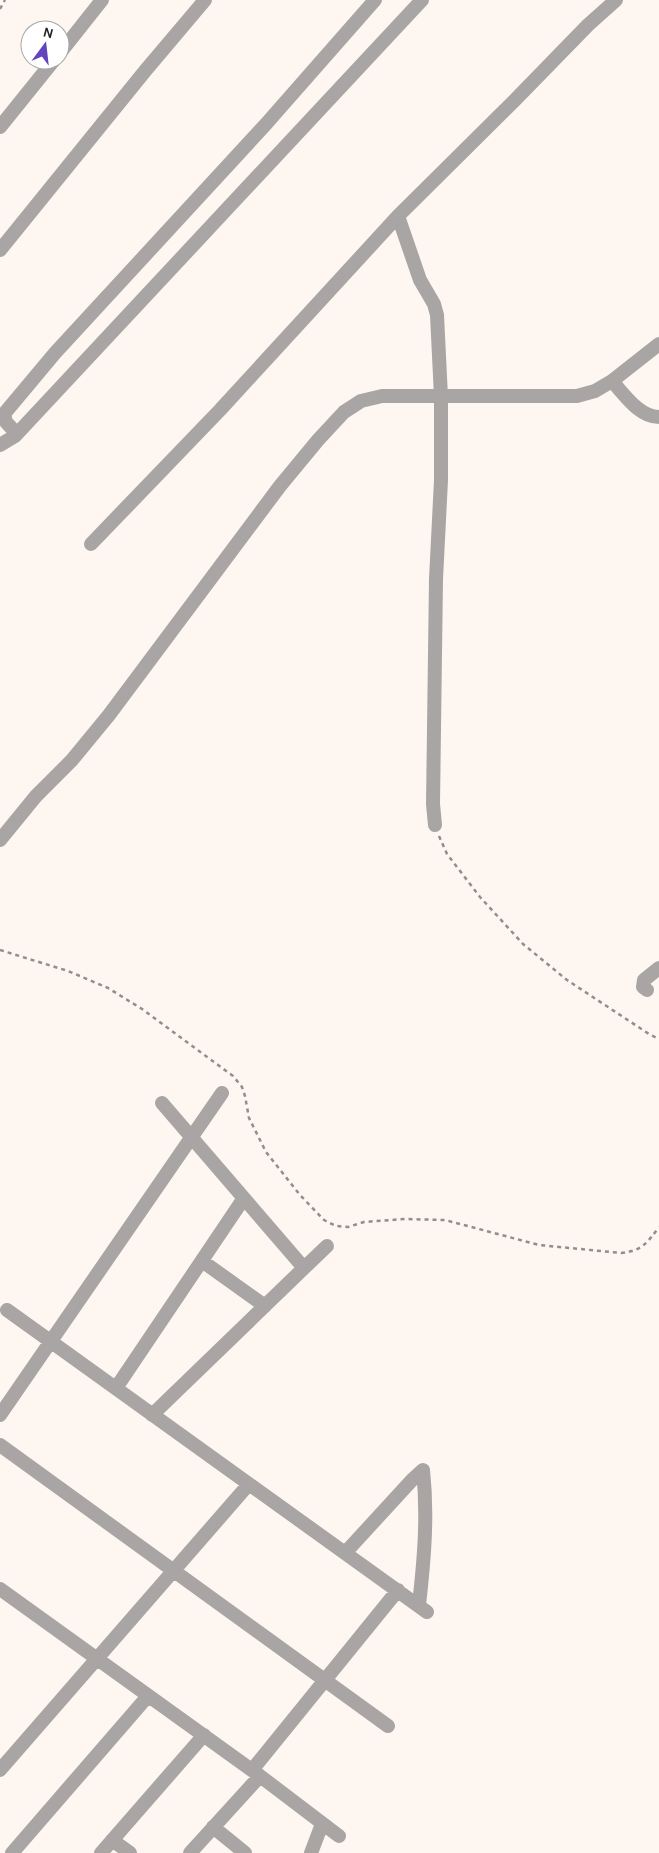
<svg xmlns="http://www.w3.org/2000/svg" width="659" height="1853" font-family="Karla,sans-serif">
  <rect width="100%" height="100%" fill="#fef6f1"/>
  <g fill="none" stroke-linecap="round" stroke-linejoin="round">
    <path stroke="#938e8b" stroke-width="2.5" stroke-dasharray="4 4" stroke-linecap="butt" d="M0,9l5,-9
      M439,836l8,18 33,43 43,47 44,36 82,54 10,5
      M0,950l68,21 40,17 34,21 91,67 9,11 3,9 4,22 17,34 34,43 24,25 12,6 12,1 16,-5 41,-3 40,1 94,25 82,8c21,-2 26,-10 38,-26"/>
    <path stroke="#a9a5a4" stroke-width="14" d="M60,53l42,-53
      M0,127l54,-67
      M398,216l22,64 14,24 3,11 4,82v83l-5,99 -3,225 2,21
      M0,250l145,-179 60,-71
      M612,381c12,13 27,36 47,36
      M17,434l-11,-12 -2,-8 51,-61 211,-229 109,-124
      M0,445l15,-9 407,-436
      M91,544l129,-134 178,-194 116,-115 74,-76 28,-25
      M0,840l36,-44 36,-36 37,-45 171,-229 38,-46 26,-28 17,-11 21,-5h195l18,-5 17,-10 47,-37
      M647,990l-4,-3 1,-7 15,-12
      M162,1103l142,165 23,-22
      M202,1261l63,45
      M7,1310l420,302
      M116,1388l128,-190
      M0,1415l222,-322
      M152,1415l152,-147
      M0,1445l388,281
      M345,1553l67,-73 11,-10c5,46 1,90 -4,135
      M0,1589l260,187 -70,77
      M0,1770l249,-286
      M252,1770l146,-180
      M260,1776l79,60
      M213,1827l32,26
      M112,1840l18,13
      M12,1853l136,-157
      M101,1853l103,-118
      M311,1853l11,-29"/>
  </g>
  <g transform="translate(45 45) rotate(15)"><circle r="24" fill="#ffffff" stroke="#a8a7a6"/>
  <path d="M0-4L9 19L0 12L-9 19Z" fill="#6244bd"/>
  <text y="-8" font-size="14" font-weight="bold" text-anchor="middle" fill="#252221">N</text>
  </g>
</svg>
